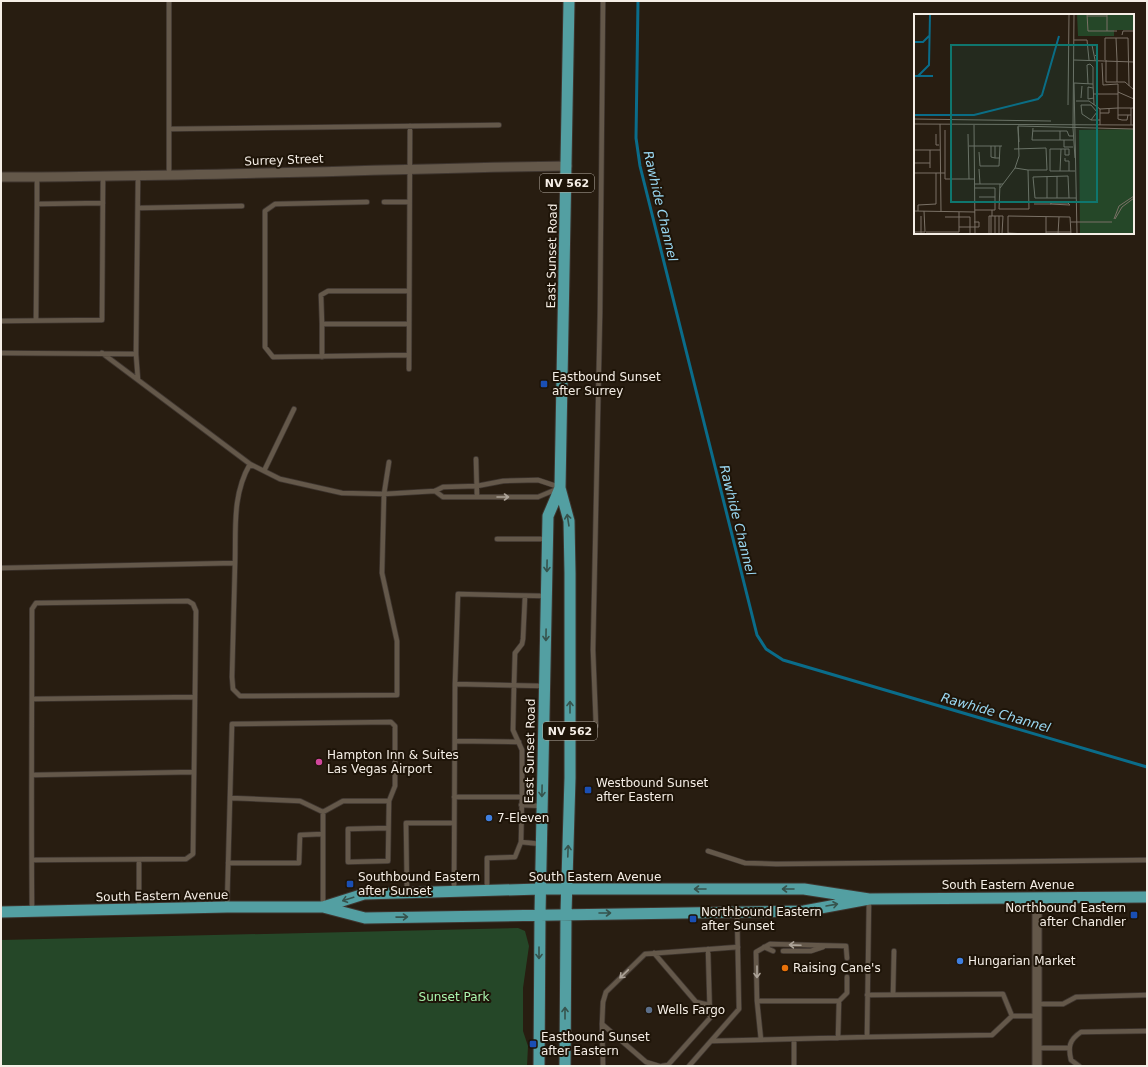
<svg xmlns="http://www.w3.org/2000/svg" width="1148" height="1067" font-family="'DejaVu Sans',sans-serif">
  <rect width="100%" height="100%" fill="#281d11"/>
  <path fill="#254728" d="M518,928l7,3 4,15 -6,42v43l5,15 -1,20h-526v-126z"/>
  <g fill="none" stroke-linecap="round" stroke-linejoin="round">
    <path stroke="#0a6c8a" stroke-width="3" d="M638,1l-2,137 4,28 117,469 9,14 17,11 364,107"/>
    <defs>
      <path id="service" d="M169,129l330,-4
        M169,176v-175
        M37,177v27l66,-1
        M367,202l-92,2 -10,7v136l8,10 136,-2
        M384,202h25
        M138,208l104,-2
        M36,320l1,-116
        M1,321l101,-1 1,-143
        M322,324l-1,-29 7,-4h81
        M1,353l135,1
        M322,357v-33h87
        M409,369l1,-243
        M138,380l-2,-26 2,-177
        M476,459l1,38
        M250,464l30,15 62,14 42,1 51,-3 8,-4 34,-1 26,-5 35,-1 21,7
        M264,471l30,-62
        M435,491l8,6h95l19,-8
        M497,539h51
        M235,563l-3,114 1,12 7,7 157,-1v-54l-15,-68 2,-79 5,-32
        M1,568l234,-5c1,-34 -3,-68 15,-99l-148,-111
        M455,684l89,2
        M32,699l163,-2
        M596,726l-3,-76 7,-336 3,-313
        M455,741l64,1
        M32,775l162,-3
        M454,797h68v-47l-9,-20 1,-45 1,-32 7,-9 1,-5 2,-43
        M231,798l69,3 23,11
        M521,805l21,1
        M323,812l20,-11h46l-1,60 -40,1v-33l40,-1
        M323,812v94
        M521,842l20,2
        M708,851l37,12 31,1 371,-4
        M32,860l154,-1 7,-5 3,-243 -3,-7 -5,-3 -152,2 -4,6c0,101 -1,201 0,302
        M139,861v48
        M228,863h71l1,-28 22,-1
        M487,890v-32l28,-1 6,-15 1,-45
        M454,891l1,-207 3,-90 88,2
        M407,892l-1,-69h48
        M227,907l5,-183 159,-2 4,4v60l-6,15
        M764,947l9,4
        M783,951h28l12,-4
        M654,953l42,49 13,3
        M893,995l1,-44
        M757,1001l-1,-49 14,-8 76,2 1,12
        M839,1001l8,-8v-16
        M1036,1004h27l13,-7 71,-2
        M1012,1016h24
        M602,1024l1,-22 3,-10 39,-38 93,-7
        M867,1037l125,-2 20,-19 -9,-22 -136,1
        M794,1039v27
        M761,1040l-4,-39h82l-1,37
        M711,1041l156,-4 2,-138
        M1037,1048h31
        M603,1066l-1,-42 44,38 13,4
        M662,1066l6,-1 42,-47 -2,-69
        M689,1066l50,-57 -2,-97
        M1079,1066l-8,-6c-3,-13 -2,-20 10,-28l66,-1"/>
      <path id="minor" d="M1,177c189,0 377,-8 566,-11
        M1037,1066v-168"/>
      <path id="primary" d="M323,907l41,-13 176,-5h264l65,10 278,-2
        M1,912l226,-5h96l42,11 439,-7 65,-12
        M539,1066l1,-152 8,-398 12,-28
        M565,1066l1,-153 4,-135v-205l-1,-52 -9,-33 9,-487"/>
    </defs>
    <use href="#service" stroke="#3e352f" stroke-width="6"/>
    <use href="#minor" stroke="#3e352f" stroke-width="11"/>
    <use href="#primary" stroke="#3e352f" stroke-width="13"/>
    <use href="#service" stroke="#64584a" stroke-width="4.5"/>
    <use href="#minor" stroke="#64584a" stroke-width="9"/>
    <use href="#primary" stroke="#539fa2" stroke-width="11"/>
  </g>
  <defs><path id="oneway-shaft" d="M-6 0H5M1.5-3L5.5 0L1.5 3" fill="none" stroke-width="1.6" stroke-linecap="round" stroke-linejoin="round"/></defs>
  <g stroke="#aca398">
    <use href="#oneway-shaft" transform="translate(503 497)"/>
    <use href="#oneway-shaft" transform="translate(795 945) rotate(-178)"/>
    <use href="#oneway-shaft" transform="translate(757 972) rotate(90)"/>
    <use href="#oneway-shaft" transform="translate(624 974) rotate(136)"/>
  </g>
  <g stroke="#36534d">
    <use href="#oneway-shaft" transform="translate(568 520) rotate(-99)"/>
    <use href="#oneway-shaft" transform="translate(547 566) rotate(91)"/>
    <use href="#oneway-shaft" transform="translate(546 635) rotate(91)"/>
    <use href="#oneway-shaft" transform="translate(570 707) rotate(-90)"/>
    <use href="#oneway-shaft" transform="translate(542 791) rotate(91)"/>
    <use href="#oneway-shaft" transform="translate(568 851) rotate(-88)"/>
    <use href="#oneway-shaft" transform="translate(700 889) rotate(180)"/>
    <use href="#oneway-shaft" transform="translate(788 889) rotate(180)"/>
    <use href="#oneway-shaft" transform="translate(348 899) rotate(162)"/>
    <use href="#oneway-shaft" transform="translate(832 905) rotate(-10)"/>
    <use href="#oneway-shaft" transform="translate(605 913)"/>
    <use href="#oneway-shaft" transform="translate(402 917) rotate(-1)"/>
    <use href="#oneway-shaft" transform="translate(539 953) rotate(90)"/>
    <use href="#oneway-shaft" transform="translate(565 1013) rotate(-90)"/>
  </g>
  <g fill="#1a4fb4" stroke="#1e1408" stroke-width="1.5">
    <rect x="540" y="380" width="8" height="8" rx="2"/>
    <rect x="584" y="786" width="8" height="8" rx="2"/>
    <rect x="346" y="880" width="8" height="8" rx="2"/>
    <rect x="1130" y="911" width="8" height="8" rx="2"/>
    <rect x="689" y="915" width="8" height="8" rx="2"/>
    <rect x="529" y="1040" width="8" height="8" rx="2"/>
  </g>
  <circle fill="#d1479c" stroke="#1e1408" stroke-width="1.5" cx="319" cy="762" r="4"/>
  <g fill="#3f7fe0" stroke="#1e1408" stroke-width="1.5">
    <circle cx="489" cy="818" r="4"/>
    <circle cx="960" cy="961" r="4"/>
  </g>
  <circle fill="#e8710a" stroke="#1e1408" stroke-width="1.5" cx="785" cy="968" r="4"/>
  <circle fill="#5c6f8a" stroke="#1e1408" stroke-width="1.5" cx="649" cy="1010" r="4"/>
  <g text-anchor="middle" stroke-width="4" stroke-linejoin="round" paint-order="stroke">
    <g fill="#1e1408" stroke="#b4ada3" stroke-width="1">
      <rect x="540" y="174" width="54" height="18" rx="3"/>
      <rect x="543" y="722" width="54" height="18" rx="3"/>
    </g>
    <g font-size="11" font-weight="bold" fill="#f5eee6">
      <text x="567" y="187">NV 562</text>
      <text x="570" y="735">NV 562</text>
    </g>
    <g font-size="12" fill="#f5eee6" stroke="#1e1408">
      <text transform="translate(284 160) rotate(-2)" y="4">Surrey Street</text>
      <text transform="translate(552 256) rotate(-89)" y="4">East Sunset Road</text>
      <text transform="translate(530 751) rotate(-89)" y="4">East Sunset Road</text>
      <text x="595" y="881">South Eastern Avenue</text>
      <text x="1008" y="889">South Eastern Avenue</text>
      <text transform="translate(162 896) rotate(-1)" y="4">South Eastern Avenue</text>
    </g>
    <g font-size="12" fill="#f5eee6" stroke="#1e1408" text-anchor="start">
      <text x="552" y="381">Eastbound Sunset<tspan x="552" dy="14">after Surrey</tspan></text>
      <text x="327" y="759">Hampton Inn &amp; Suites<tspan x="327" dy="14">Las Vegas Airport</tspan></text>
      <text x="596" y="787">Westbound Sunset<tspan x="596" dy="14">after Eastern</tspan></text>
      <text x="497" y="822">7-Eleven</text>
      <text x="358" y="881">Southbound Eastern<tspan x="358" dy="14">after Sunset</tspan></text>
      <text x="1126" y="912" text-anchor="end">Northbound Eastern<tspan x="1126" dy="14">after Chandler</tspan></text>
      <text x="701" y="916">Northbound Eastern<tspan x="701" dy="14">after Sunset</tspan></text>
      <text x="968" y="965">Hungarian Market</text>
      <text x="793" y="972">Raising Cane's</text>
      <text x="657" y="1014">Wells Fargo</text>
      <text x="541" y="1041">Eastbound Sunset<tspan x="541" dy="14">after Eastern</tspan></text>
    </g>
    <g font-size="12" fill="#aaf6af" stroke="#1e1408">
      <text x="454" y="1001">Sunset Park</text>
    </g>
    <g font-size="13" font-style="italic" fill="#9ad8f3" stroke="#1e1408">
      <text transform="translate(661 206) rotate(77)" y="5">Rawhide Channel</text>
      <text transform="translate(738 520) rotate(76)" y="5">Rawhide Channel</text>
      <text transform="translate(996 712) rotate(16)" y="5">Rawhide Channel</text>
    </g>
  </g>
  <g transform="translate(914 14)">
    <rect width="220" height="220" fill="#281d11"/>
    <path d="M163,0h57v16h-20v6h-36zM220,115v105h-54l-1,-104z" fill="#254728"/>
    <path fill="none" stroke="#0a6c8a" stroke-width="2" d="M0,28h9l6,-6M0,62h19M4,62l11,-11 1,-51M0,101h60l64,-16 4,-4 17,-59"/>
    <path fill="none" stroke="#7a7166" stroke-width="1" d="M160,0l-1,114 2,30M173,0l1,17h29M193,0v17M173,2h20M208,21l1,-4h11M202,24l1,22M160,26h13l2,20M181,42l2,-2v-9h-5l3,15M160,46l60,2M191,46v-22h23l1,48M192,46v22h19l9,8M203,68v-22M160,69l19,1 1,21M160,69l3,151M174,70l-1,-19 3,-1 3,3v17M179,74l-5,-1v12l6,-1M204,78l16,7M179,80h25v-10l-15,1 -1,-22M167,84l1,-12M162,87h13l11,8v16M154,91l1,-91M167,91h10l6,7 -6,8h9M167,91l1,9 9,6M217,94v17M186,95l18,-1v-14M186,99h9v-4M204,101v4l4,1h5l1,-5M217,101h-13v-7h16M0,105l137,2M0,110l220,1M26,110l1,88M60,111l1,109M104,112l116,3M104,113l1,15M119,114l-1,12h41M31,116v49h30M119,117h27v9M146,117h7l2,5h4M22,120v11h3M54,120l1,45M150,126v7h9M55,132h33M77,132v11l4,1M81,132v12h5M100,135l32,-1 1,22h-19M147,135h-11v22h25M0,136h26M16,136v13M65,138l1,14h19l1,-20M151,144v3h4v10M0,149h16v5M101,154l4,-12 -1,-30M65,155l1,15M146,157l1,-22h8v6h-4v-6M0,159h22M133,162v22M143,162v22M61,170h28M61,174h20v22h-3M86,174l15,-20 13,2 1,39h-30l1,-25M65,183h16M155,184l-1,-22 -35,1 2,21h41M138,189h16l2,2 -20,-1zM22,190v-31h9M120,190h16M61,196h17v6h-3v18M0,197l61,1M4,197v-6l18,-1M7,202v18M77,202v18M78,202h11l-1,18M81,202v18M85,202v18M31,203h25v17M200,205l5,-13 15,-10M201,205l7,-12 12,-9M60,208h5v5h-4M157,208h41M45,213h16M0,218h11l-1,-21M12,218h33v-20M132,218h25M94,219l19,1M94,220v-18l62,1 1,17M132,220v-17M144,220l1,-17"/>
    <path fill="#0f766e" fill-opacity="0.15" stroke="#0f766e" stroke-width="2" d="M37,31h146v157h-146z"/>
    <rect width="220" height="220" fill="none" stroke="#f5eee6" stroke-width="2"/>
  </g>
  <rect width="1148" height="1067" fill="none" stroke="#f5eee6" stroke-width="4"/>
</svg>
